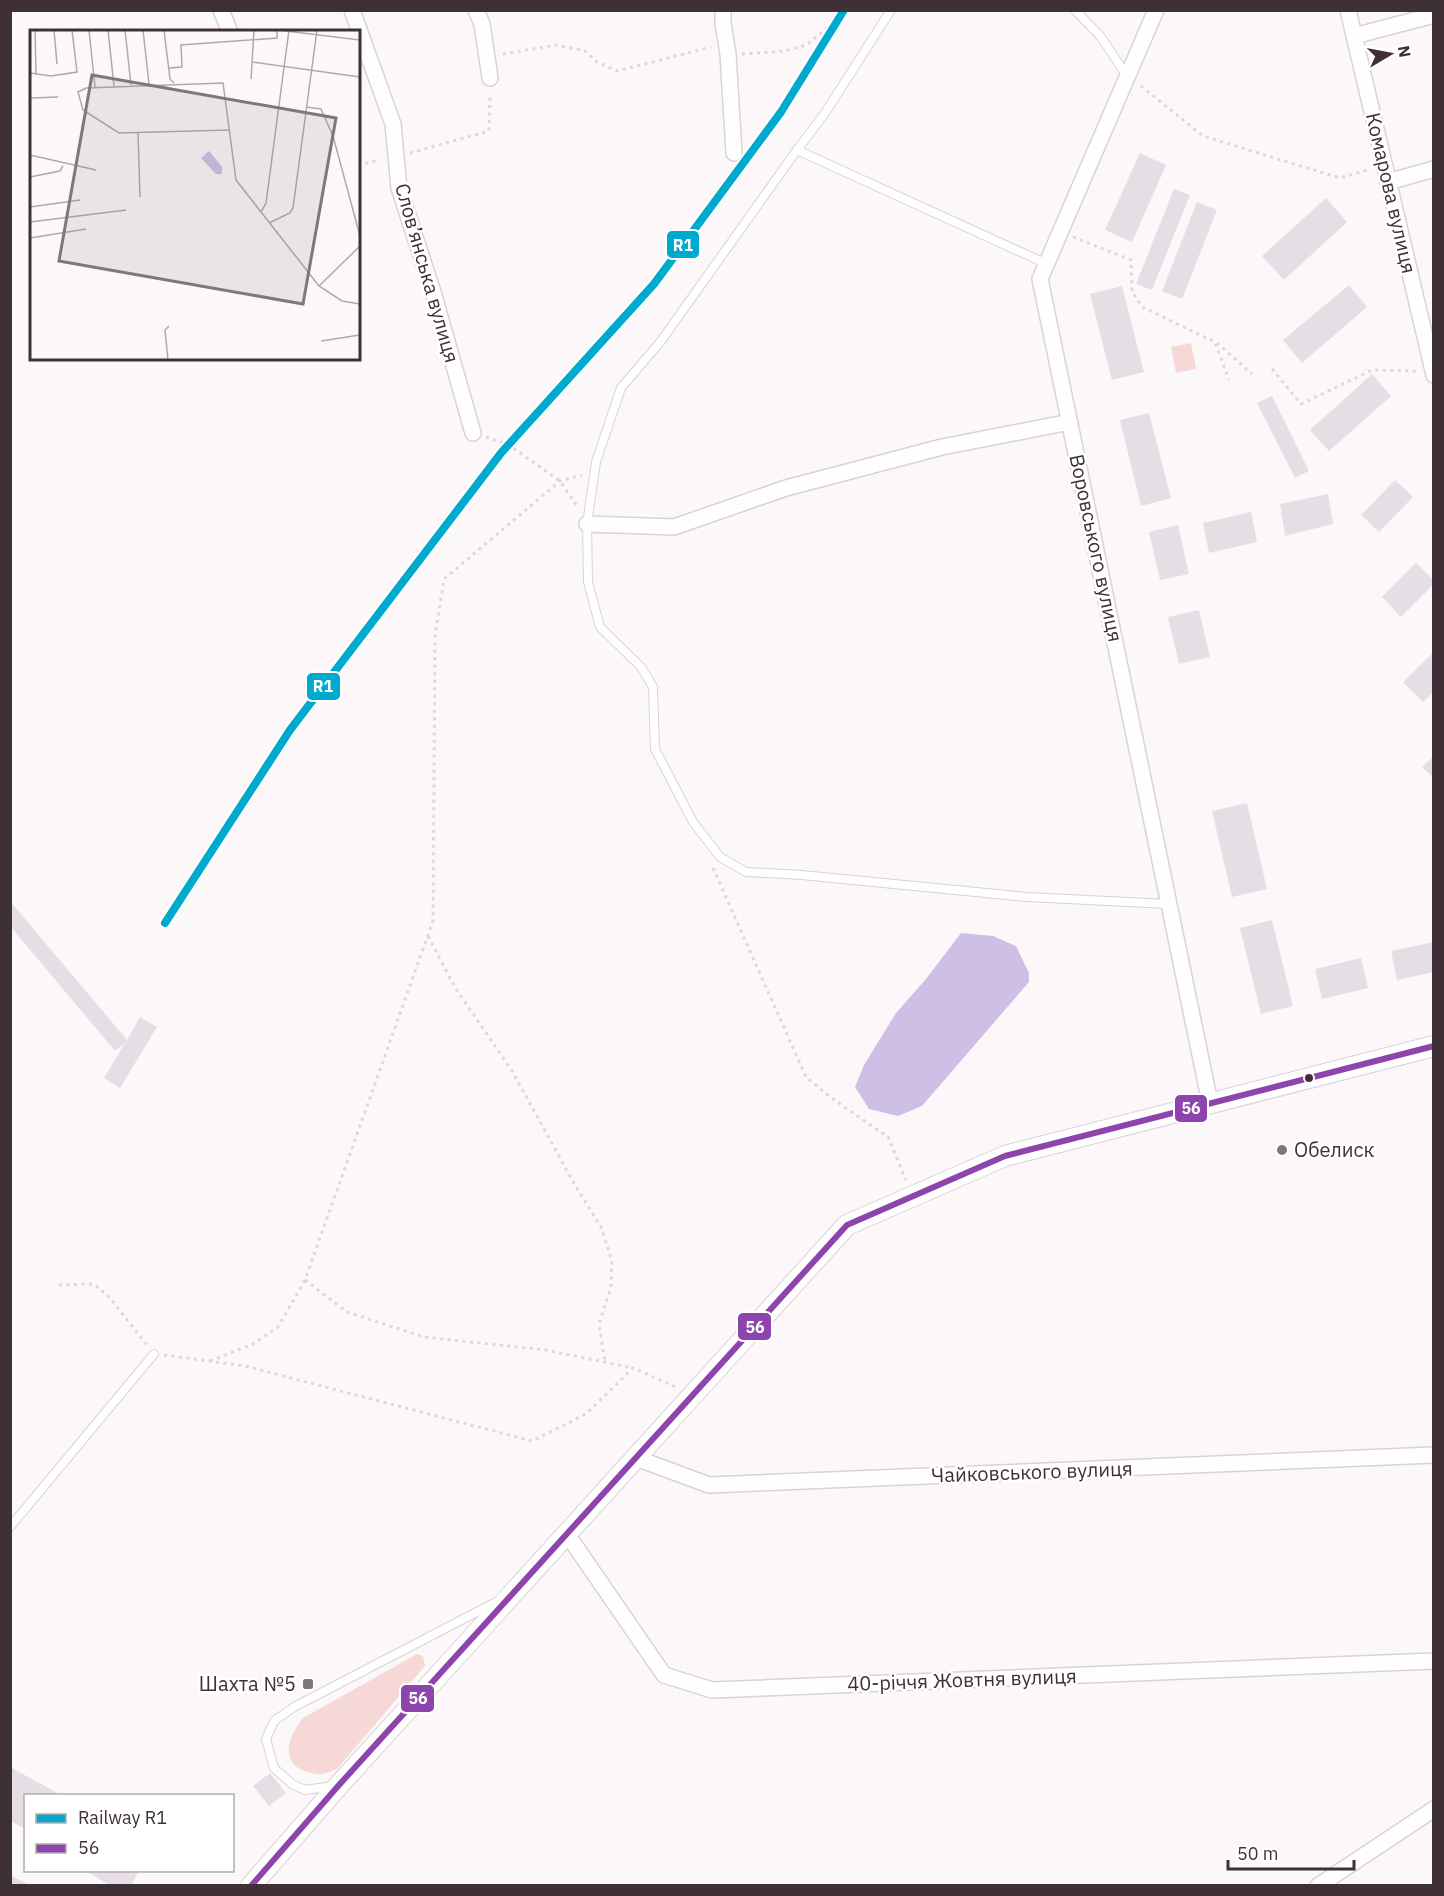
<svg xmlns="http://www.w3.org/2000/svg" width="1444" height="1896" font-family="'IBM Plex Sans',sans-serif">
  <rect width="100%" height="100%" fill="#fcf8fa"/>
  <path fill="#f6d9d6" d="M1191,343l5,26 -20,4 -5,-26z
    M417,1654l6,2 2,10 -88,103c-4,1 -9,4 -14,5 -6,1 -13,-1 -19,-3 -26,-11 -14,-37 -1,-53z"/>
  <path fill="#cfbfe6" d="M961,933l32,3 23,10 13,27v9l-107,124 -24,10 -29,-7 -14,-22 9,-22 32,-52 30,-34z"/>
  <path fill="#e5dee5" d="M1140,153l26,12 -34,77 -27,-12z
    M1174,189l16,6 -38,95 -16,-6z
    M1326,198l21,24 -63,58 -22,-24z
    M1197,202l20,8 -35,89 -20,-8z
    M1349,285l18,22 -65,56 -19,-23z
    M1122,286l22,86 -32,8 -22,-86z
    M1372,374l19,22 -62,55 -19,-21z
    M1272,396l37,75 -14,7 -38,-75z
    M1149,413l22,85 -30,8 -21,-86z
    M1395,480l18,17 -34,35 -18,-17z
    M1328,494l5,30 -48,12 -5,-32z
    M1251,512l6,30 -48,11 -6,-30z
    M1178,525l11,49 -29,6 -11,-48z
    M1416,563l18,18v3l-33,33 -19,-20z
    M1199,610l11,47 -31,7 -11,-47z
    M1434,652v39l-11,11 -20,-20z
    M1434,756v22l-12,-11z
    M1247,803l20,86 -35,8 -20,-86z
    M10,901l117,139 13,-23 17,10 -37,61 -16,-10 21,-35 -10,8 -105,-125z
    M1272,920l21,86 -32,8 -21,-86z
    M1434,942v30l-37,8 -6,-29z
    M1361,958l7,30 -46,11 -7,-30z
    M10,1767l53,29h-37v33l-16,-8z
    M270,1773l16,20 -17,13 -16,-20z
    M84,1870h55l-8,16h-20z
    M10,1875l21,11h-21z"/>
  <g fill="none" stroke-linecap="round" stroke-linejoin="round">
    <defs>
      <path id="service" d="M1075,10l26,27 26,39
        M797,150l28,-37 66,-103
        M1047,264l-250,-114 -136,191 -40,47 -25,74 -9,62 1,58 12,45 41,40 12,20 2,62 38,73 27,35 26,15 56,3 225,22 142,7
        M10,1527l144,-173
        M333,1786l-28,4 -13,-6 -18,-16 -8,-29 8,-18 20,-14 202,-105"/>
      <path id="minor" d="M221,10l9,22
        M352,10l41,114 6,64 34,104 40,141
        M476,10l6,14 8,54
        M723,10v13l5,31 6,99
        M1156,10l-116,269 170,824
        M1348,10l86,365
        M1354,36l80,-21
        M1388,182l46,-13
        M587,524l87,3 112,-39 156,-41 128,-25
        M636,1458l73,27 725,-30
        M567,1534l97,141 48,15 722,-29
        M1318,1886l116,-77"/>
      <path id="tertiary" d="M251,1886l88,-101 508,-560 158,-69 429,-110"/>
    </defs>
    <use href="#service" stroke="#dad2d6" stroke-width="10"/>
    <use href="#minor" stroke="#dad2d6" stroke-width="18"/>
    <use href="#tertiary" stroke="#dad2d6" stroke-width="22"/>
    <path stroke="#dad8d9" stroke-width="3" stroke-dasharray="3 4.5" stroke-linecap="butt" d="M503,54l54,-9 28,6 12,11 20,9 94,-24
      M742,54l42,-3 23,-6 32,-28 13,-7
      M1141,86l62,50 137,42 30,-9
      M410,153l79,-22 1,-38
      M358,165l22,-5
      M1073,237l58,23 1,31 10,16 73,35 14,38
      M1217,343l35,31
      M1272,369l29,35 71,-34 45,1
      M486,437l23,8 51,36 17,25
      M713,868l93,209 27,22 55,38 18,43
      M428,936l28,53 56,82 64,116 25,40 11,34 -1,26 -12,37 6,38
      M305,1280l42,32 77,25 122,13 87,18
      M59,1285l35,-1 15,13 38,48
      M164,1355l81,11 287,75 54,-27 47,-46 43,19
      M210,1361l43,-17 25,-17 27,-47 128,-359 2,-285 9,-57 116,-98 22,-6"/>
    <use href="#service" stroke="#fffefe" stroke-width="8"/>
    <use href="#minor" stroke="#fffefe" stroke-width="15"/>
    <use href="#tertiary" stroke="#fffefe" stroke-width="20"/>
    <defs>
      <path id="bus-1" d="M251,1886l88,-101 508,-560 158,-69 429,-110"/>
    </defs>
    <use href="#bus-1" stroke="#fff" stroke-width="10"/>
    <use href="#bus-1" stroke="#8e44ad" stroke-width="6"/>
    <defs>
      <path id="rail-1" d="M165,923l125,-193 211,-277 153,-169 127,-172 63,-102"/>
    </defs>
    <use href="#rail-1" stroke="#fff" stroke-width="12"/>
    <use href="#rail-1" stroke="#00a9ce" stroke-width="8"/>
  </g>
  <circle fill="#3f3038" stroke="#fff" stroke-width="2" cx="1309" cy="1078" r="5"/>
  <g fill="#81767c" stroke="#fff" stroke-width="2">
    <circle cx="1282" cy="1150" r="6"/>
    <rect x="302" y="1678" width="12" height="12" rx="3"/>
  </g>
  <g text-anchor="middle" stroke-width="5" stroke-linejoin="round" paint-order="stroke">
    <g font-size="20" fill="#3f3038" stroke="#fff">
      <text transform="translate(1391 193) rotate(77)" y="7">Комарова вулиця</text>
      <text transform="translate(427 273) rotate(74)" y="7">Слов’янська вулиця</text>
      <text transform="translate(1096 548) rotate(78)" y="7">Воровського вулиця</text>
      <text transform="translate(1032 1472) rotate(-2)" y="7">Чайковського вулиця</text>
      <text transform="translate(962 1680) rotate(-2)" y="7">40-річчя Жовтня вулиця</text>
    </g>
    <g font-size="20" fill="#3f3038" stroke="#fff" text-anchor="start">
      <text x="1294" y="1157">Обелиск</text>
      <text x="296" y="1691" text-anchor="end">Шахта №5</text>
    </g>
  </g>
  <g transform="translate(30 30)">
    <rect width="330" height="330" fill="#fcf8fa"/>
    <path d="M179,121l13,16v7h-6l-15,-16z" fill="#cfbfe6"/>
    <path fill="none" stroke="#b0a8ac" stroke-width="1.5" d="M5,0l1,43M24,0l3,34M59,0l6,57M78,0l6,56M95,0l6,55M113,0l6,54M134,0l6,49 4,4M248,0l82,10M223,32l107,15M139,38l13,-1 -1,-22 96,-7v-8M0,43l21,3 26,-4 -5,-42M221,49l3,-49M0,68l28,-1M276,77l15,2 12,27 27,100M199,100l-110,3 -36,-23 -5,-18 8,-4 137,-5 13,97 83,106 23,15 18,3M108,103l2,64M0,125l66,15M0,147l30,-6 3,-5M0,177l50,-7M231,182l5,-9 23,-173M0,192l96,-12M239,193l21,-10 3,-5 24,-178M0,208l56,-9M289,256l41,-40M291,311l39,-6M138,330l-3,-30 4,-4"/>
    <path fill="#81767c" fill-opacity="0.15" stroke="#81767c" stroke-width="3" d="M62,45l244,43 -33,186 -244,-43z"/>
    <rect width="330" height="330" fill="none" stroke="#3f3038" stroke-width="3"/>
  </g>
  <g stroke="#fff" stroke-width="2">
    <rect x="666" y="230" width="34" height="29" rx="6" fill="#00a9ce"/>
    <rect x="306" y="672" width="35" height="29" rx="6" fill="#00a9ce"/>
    <rect x="1174" y="1094" width="34" height="29" rx="6" fill="#8e44ad"/>
    <rect x="737" y="1312" width="35" height="29" rx="6" fill="#8e44ad"/>
    <rect x="400" y="1684" width="35" height="29" rx="6" fill="#8e44ad"/>
  </g>
  <g font-size="16" text-anchor="middle" font-weight="bold" fill="#fff">
    <text x="683" y="251">R1</text>
    <text x="323" y="692">R1</text>
    <text x="1191" y="1114">56</text>
    <text x="755" y="1333">56</text>
    <text x="418" y="1704">56</text>
  </g>
  <rect width="1444" height="1896" fill="none" stroke="#3f3038" stroke-width="24"/>
  <rect x="24" y="1794" width="210" height="78" fill="#ffffff" stroke="#b2acaf" stroke-width="1.5"/>
  <rect x="36" y="1814" width="30" height="9" fill="#00a9ce" stroke="#b2acaf" stroke-width="1.5"/>
  <text x="78" y="1824" font-size="18" fill="#3f3038">Railway R1</text>
  <rect x="36" y="1844" width="30" height="9" fill="#8e44ad" stroke="#b2acaf" stroke-width="1.5"/>
  <text x="78" y="1854" font-size="18" fill="#3f3038">56</text>
  <g transform="translate(1390 54) rotate(80)" stroke="#ffffff" stroke-width="4.5" paint-order="stroke">
  <path d="M0-4.5L10 22L0 15L-10 22Z" fill="#3f3038"/>
  <text y="-9" font-size="16" font-weight="bold" text-anchor="middle" fill="#3f3038">N</text>
  </g>
  <path d="M1228 1860v9h126v-9" fill="none" stroke="#3f3038" stroke-width="3"/>
  <text x="1237" y="1860" font-size="18" fill="#3f3038" stroke="#ffffff" stroke-width="4.5" paint-order="stroke">50 m</text>
</svg>
